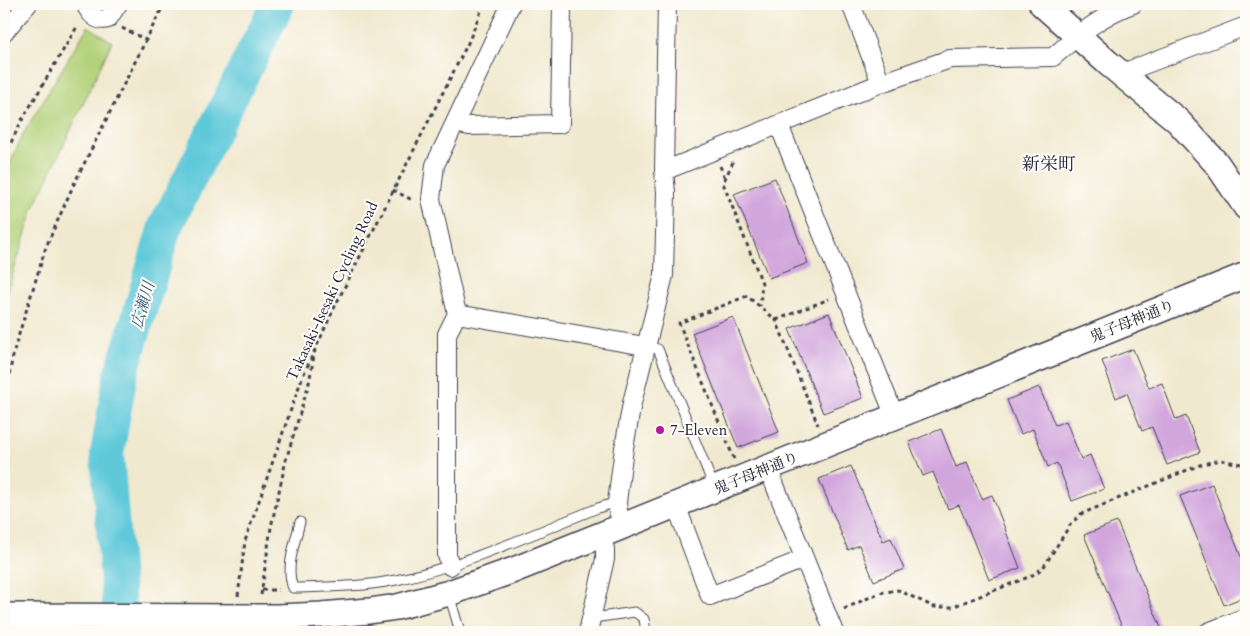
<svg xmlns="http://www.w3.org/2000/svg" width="1250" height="636" font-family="Cardo,'Noto Serif JP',serif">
  <rect width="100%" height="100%" fill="#fdfcf7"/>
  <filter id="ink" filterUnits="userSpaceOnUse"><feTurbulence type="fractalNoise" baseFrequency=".02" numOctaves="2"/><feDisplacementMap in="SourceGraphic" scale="10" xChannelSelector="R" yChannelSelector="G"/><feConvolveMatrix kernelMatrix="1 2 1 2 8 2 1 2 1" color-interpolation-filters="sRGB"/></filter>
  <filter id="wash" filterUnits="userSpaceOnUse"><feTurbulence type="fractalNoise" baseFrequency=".0096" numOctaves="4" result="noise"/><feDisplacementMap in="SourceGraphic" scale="20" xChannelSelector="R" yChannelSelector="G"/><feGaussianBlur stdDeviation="1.12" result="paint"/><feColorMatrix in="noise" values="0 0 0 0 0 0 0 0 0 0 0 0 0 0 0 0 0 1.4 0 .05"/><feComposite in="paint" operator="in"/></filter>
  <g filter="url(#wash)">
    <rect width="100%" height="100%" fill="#f1e9cf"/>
    <path fill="#b2d179" stroke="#6a7a5a" d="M88,26l24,16 -79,168 -29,93v-126l19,-43z"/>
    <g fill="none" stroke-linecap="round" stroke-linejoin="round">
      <path stroke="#5fc9da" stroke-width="34" d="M121,632l-14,-178 13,-76 45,-151 113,-223"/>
    </g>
    <g id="blocks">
      <path fill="#d1a6dd" d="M775,178l33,85 -39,15 -35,-84z
        M829,313l34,85 -40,15 -34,-84z
        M733,317l46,115 -41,16 -46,-115z
        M1133,349l16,39 13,-5 14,37 10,-4 14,36 -33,13 -15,-38 -10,4 -15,-38 -11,5 -14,-37z
        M1039,387l16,38 11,-4 15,38 9,-4 14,34 -32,12 -15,-38 -9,4 -15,-38 -12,5 -14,-34z
        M941,429l15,38 11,-5 15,37 10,-4 28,73 -31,12 -30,-75 -11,4 -15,-37 -10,4 -14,-34z
        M851,466l32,75 8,-3 13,31 -30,12 -15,-36 -11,5 -29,-71z
        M1212,484l34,85v27l-22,9 -44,-109z
        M1117,522l45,108 -6,2h-32l-40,-97z"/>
    </g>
  </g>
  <g filter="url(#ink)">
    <use href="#blocks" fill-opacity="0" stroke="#414051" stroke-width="1"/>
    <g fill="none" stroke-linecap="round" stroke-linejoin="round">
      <defs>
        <path id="lane" d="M645,346l13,3 56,138
          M300,522c-5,21 -15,46 -7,66 35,-1 70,-1 103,-8 70,-15 136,-46 202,-72l19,-6
          M449,594l11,38
          M593,618l42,-6 9,7 2,13"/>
        <path id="street" d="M85,4c5,10 11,18 23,15l10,-15
          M511,4l-76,161 -4,34 26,115 188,32
          M851,4l30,79
          M4,32l24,-28
          M1120,74l126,-48
          M455,123l14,3 91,-2 2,-120
          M779,125l116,292
          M664,171l3,-167
          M768,468l66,164
          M676,505l34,91 94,-37
          M623,526l-5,-15 -1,-9 7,-54 8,-45 32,-128 2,-83 -2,-21 217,-88 69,-24 103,-2c24,-21 50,-43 80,-53
          M450,566l-3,-11v-221l10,-20
          M588,632l17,-73v-10l-4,-14
          M1208,632l38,-15"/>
        <path id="secondary" d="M1042,4l66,59 70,58 39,43 29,43
          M253,617h25l43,-2 48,-4 28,-4 52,-14 65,-23 732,-295"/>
      </defs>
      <use href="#lane" stroke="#414051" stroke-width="11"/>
      <use href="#street" stroke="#414051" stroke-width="20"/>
      <use href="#secondary" stroke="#414051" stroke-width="28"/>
      <path stroke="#414051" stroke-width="3" stroke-dasharray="4 4" stroke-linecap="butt" d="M122,28l24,12
        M4,157l18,-37 56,-95
        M733,162l-10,21 39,100 -2,23
        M720,166l5,12
        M393,190l21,11
        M776,320l53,-21
        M4,398l11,-51 31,-100 27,-61 91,-182
        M734,459l-55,-136 68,-27 29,24 42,105
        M262,590h17
        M261,595l10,-68 15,-67 23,-77 6,-33
        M238,596l7,-55 57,-163 34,-74 132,-261 16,-39
        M844,609l35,-16 19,-3 36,17h18l79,-31 12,-8 27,-43 11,-11 121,-50 19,-4 25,5"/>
      <use href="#lane" stroke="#fff" stroke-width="9"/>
      <use href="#street" stroke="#fff" stroke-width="18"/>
      <use href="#secondary" stroke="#fff" stroke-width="25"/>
      <defs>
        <path id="secondary-bridge" d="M4,616l249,1"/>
      </defs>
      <use href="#secondary-bridge" stroke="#414051" stroke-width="28" stroke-linecap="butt"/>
      <use href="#secondary-bridge" stroke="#fff" stroke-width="25"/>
    </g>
  </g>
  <circle fill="#b5179e" stroke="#fdfcf7" stroke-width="2" cx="660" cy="430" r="5"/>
  <g text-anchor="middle" stroke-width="4" stroke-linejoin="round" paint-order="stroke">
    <g font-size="15" fill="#22223b" stroke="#fdfcf7">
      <text transform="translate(332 291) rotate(-65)" y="5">Takasaki-Isesaki Cycling Road</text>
      <text transform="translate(1132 321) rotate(-22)" y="5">鬼子母神通り</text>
      <text transform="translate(756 473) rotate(-22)" y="5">鬼子母神通り</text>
    </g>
    <g font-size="15" fill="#22223b" stroke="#fdfcf7" text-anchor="start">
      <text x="670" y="435">7-Eleven</text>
    </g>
    <g font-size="16" font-style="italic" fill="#375c73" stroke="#fdfcf7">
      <text transform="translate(142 305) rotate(-74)" y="6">広瀬川</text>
    </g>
    <g font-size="18" fill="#22223b" stroke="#fdfcf7">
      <text x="1049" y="170">新栄町</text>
    </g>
  </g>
  <rect width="1250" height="636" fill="none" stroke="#fdfcf7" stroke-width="20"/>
</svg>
